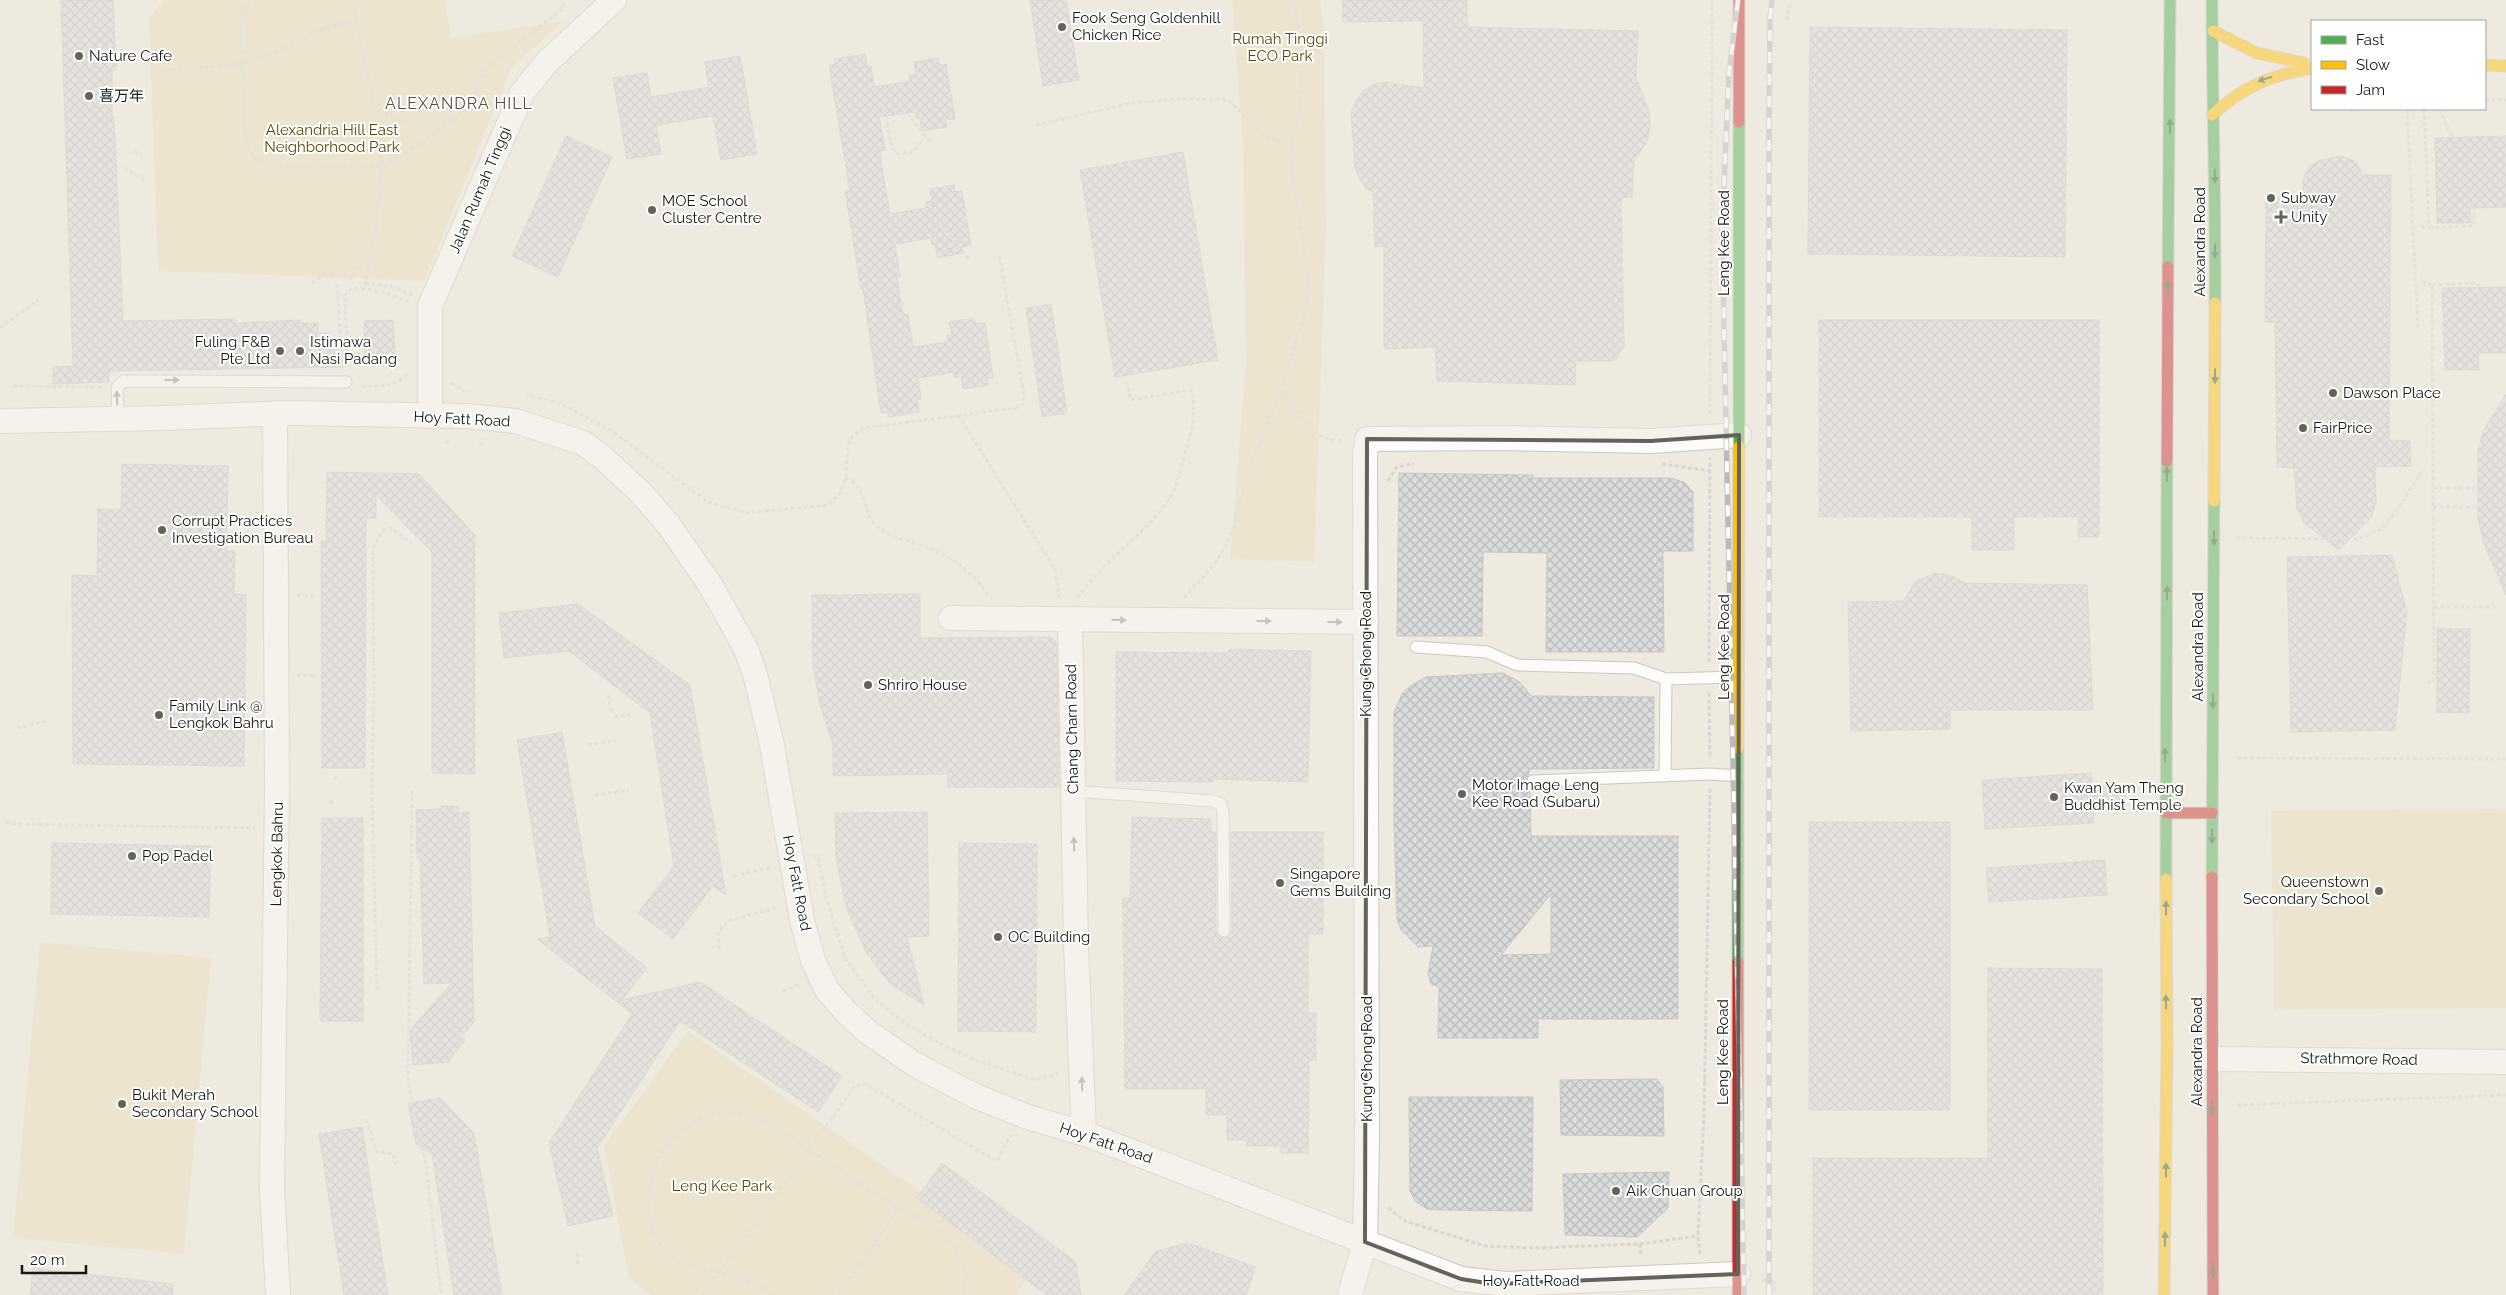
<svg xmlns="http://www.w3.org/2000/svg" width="2506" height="1295" font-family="Raleway,'Noto Sans SC',sans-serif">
  <defs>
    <pattern id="building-cross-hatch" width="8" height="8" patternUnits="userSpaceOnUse" patternTransform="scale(1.25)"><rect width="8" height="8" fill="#dbdbdc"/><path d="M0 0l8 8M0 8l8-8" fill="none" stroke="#bbbbbc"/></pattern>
  </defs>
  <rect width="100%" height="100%" fill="#efeae0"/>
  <path fill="#ecddbc" d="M164,0h281l6,38 113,-17 -52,46 -88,214 -266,-10 -9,-253z
    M1232,0h88l4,27 2,204 -12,331 -84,-3 16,-194 -3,-221z
    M2506,809v199l-232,2 -3,-199z
    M40,942l171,16 -27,296 -171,-16z
    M688,1031l346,238 -18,26h-366l-21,-17 -25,-132z"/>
  <path fill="url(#building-cross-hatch)" stroke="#c7c7c6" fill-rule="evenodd" d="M61,0h52l3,70h-4v47h2l9,204 112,-2v4l65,-3v3h18v10h11v17l13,-1 1,18 -234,4v11l-56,2v-17l20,-1z
    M1030,0h36l13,80 -36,6z
    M1342,0h125v27l171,4 -2,46 13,35 1,14 -3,16 -13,18 -2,37 -11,1 3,148 -7,12 -6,3h-35l-1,24 -138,-4 -2,-34 -51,2v-103l-9,1 -2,-55 -7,-4 -8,-12 -3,-8 -4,-55 5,-12 7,-10 10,-6 13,-3 38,6 -1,-67 -80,1z
    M1810,27l257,3 -2,227 -257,-3z
    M865,54l2,12h4l3,21 36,-6 -1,-6 7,-1 -2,-12 24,-4 1,7 7,-1 9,55 -9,1 1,7 -25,4 -2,-13h-4l-1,-6 -36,5 6,33 -5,1 1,11 9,52 36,-6 -1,-6 7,-1 -2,-12 24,-4 1,7 7,-1 9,54 -9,2 1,6 -25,5 -3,-14 -3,1 -1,-7 -36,6 5,33 -3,1 6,37 5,-1 5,33 35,-5 -1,-7h5l-3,-13 25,-4 1,6 10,-1 8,55h-6l1,7 -25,4 -2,-12 -7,1v-6l-36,6 3,21 -4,1 2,12 -31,5v-5l-7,1 -18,-124h-2l-16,-98h5l-21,-126 6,-1v-5z
    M740,56l17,98 -36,6 -8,-44 -57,9 5,29 -34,5 -14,-81 34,-5 4,24 58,-10 -4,-25z
    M566,136l46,21 -54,120 -46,-21z
    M2506,136v71l-36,1 1,15h-34l-2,-85z
    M1183,152l35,208 -103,17 -35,-207z
    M2340,156l8,2 9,5 6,12h28l-2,265 21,1 1,25 -36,1 1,35 -5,16 -32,32 -35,-27 -7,-14 -3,-41 -17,-1 -2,-145h-10l1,-124 36,-1 2,-20 5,-10 9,-6z
    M2506,287v66h-28l1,17h-34l-3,-82z
    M1051,304l16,109 -25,4 -16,-109z
    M393,320l2,35 -30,1 -1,-35z
    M1819,320h280v217h-21l1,-20h-65v33h-42v-33h-153z
    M2506,394v201l-22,-51 -6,-25v-67l5,-21z
    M122,464l106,2 -2,85h9l-1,43 12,1 -2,171 -171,-2 -1,-189 25,1 1,-67 23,1z
    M327,472l92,2 56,61v239l-43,-1v-221l-56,-57v23h-10l-1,250h-43l-1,-227h5z
    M1399,473l134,2v3h137l14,4 9,10v59h-30l1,101h-118l1,-99 -64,-1 -1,84h-85z
    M2392,555l15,57 -12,118 -104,2 -4,-175z
    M1935,573l20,4 9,6 123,2 6,125h-143v19l-99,2 -3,-129 55,-1 13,-20z
    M920,594v44l131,-1 6,6 2,144h-111v-13l-115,2v-32l-13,-39 -7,-40 -1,-70z
    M578,604l112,81 36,210 -13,-9 -40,53 -35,-26 36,-47 -24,-153 -81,-62 -65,7 -5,-45z
    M2437,629h33l-1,84 -32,-1z
    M1229,649l82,2 -3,131 -95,-3v3l-97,-1v-129l112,1z
    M1503,673l17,9 11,14 123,1v71l-124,1 -4,13 4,6 1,48h147v183h-140v19h-100l1,-51 -8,-3 -3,-9 5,-29 -15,1 -17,-17 -4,-11 -3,-96v-111l8,-18 8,-8 16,-9zM1551,894v60l-50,1z
    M562,732l33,194 52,42 -25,32 78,-18 142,94 -24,36 -138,-91 -83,127 16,68 -45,10 -19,-83 83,-129 -95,-75 13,-2 -33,-197z
    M2091,773l1,14 32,-2 2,23 -33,2 1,13 -109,6 -3,-49z
    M441,806h17v7l11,-1 5,210 -13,15 4,3 -17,22 -35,3 -3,-35 42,-47 -28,1 -4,-126h-3l-1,-48 25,-1z
    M927,812l2,124 -22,1 17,68 -34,-21 -24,-32 -20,-45 -10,-50 -1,-44z
    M1132,817l79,2v13h5v99l2,4 6,3 4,-1 4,-6 -1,-99h92v102h-15v79h8v47h-7l-1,93h-27v-7h-35v-6h-19v-25h-21v-26h-81l-2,-191h7z
    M322,818h41v203h-43z
    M1809,822h141v288h-141z
    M52,843l159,3 -2,71 -158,-3z
    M959,843l78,1 -1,188 -78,-1z
    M2105,860l2,35 -118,7 -3,-34z
    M1988,968l114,1 1,326h-290v-137h175z
    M1657,1079l6,8 1,49 -103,-1 -1,-55z
    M1409,1097h124l-1,114 -90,-1 -15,-1 -12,-8 -5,-10z
    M440,1098l34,35 28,162h-48l-22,-141 -16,-10 -8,-41z
    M362,1127l7,47 19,121h-44l-25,-161z
    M942,1163l134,99 5,33h-34l-130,-97z
    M1669,1172l-1,36 -31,29 -72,-2 -2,-61z
    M1188,1243l68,24 -10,28h-122l32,-44z
    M33,1268l140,16v11h-143z"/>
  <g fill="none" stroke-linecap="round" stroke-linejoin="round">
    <defs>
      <path id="lane" d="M118,419l-1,-32 7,-6 222,1
        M1416,647l71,5 30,13 117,3 32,11 73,-2
        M1665,776l1,-97
        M1533,781l177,-7 29,2
        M1074,791l139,10 8,3 2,8 1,119"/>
      <path id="street" d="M275,413l2,375 -5,400 6,107
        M430,416v-110l92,-213 24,-30 68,-63
        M0,421l165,-3 125,-5 177,3 49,5 67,22 18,13 39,36 28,32 43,62 35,63 9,25 17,71 30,175 11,40 14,30 19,22 22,20 46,32 61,32 50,20 66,20 370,143 45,5 232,-10
        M951,618l415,4
        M1070,620l6,325 8,188
        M2212,1059l294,3
        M1350,1295l15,-53 2,-101 -2,-686 2,-16 138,-1 146,3 88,-6"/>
      <path id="fast" d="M2212,0c0,101 4,202 3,303
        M2168,267l2,-267
        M1739,447v-325
        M2212,877l2,-376
        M2166,879l1,-418
        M1738,962v-214"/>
      <path id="slow" d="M2213,31l44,22 47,10
        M2485,65l21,1
        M2212,115c32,-29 57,-39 100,-47
        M2214,501l1,-198
        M1738,748l1,-301
        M2164,1295l3,-248 -1,-168"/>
      <path id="jam" d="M1739,122v-122
        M2167,461l1,-194
        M2166,813h46
        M2212,877l1,418
        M1738,1295v-333"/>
    </defs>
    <use href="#lane" stroke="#cbc7c0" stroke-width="13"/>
    <use href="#street" stroke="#cbc7c0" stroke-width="26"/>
    <use href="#fast" stroke="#cbc7c0" stroke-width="13"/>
    <use href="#slow" stroke="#cbc7c0" stroke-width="13"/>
    <use href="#jam" stroke="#cbc7c0" stroke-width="13"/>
    <path stroke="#d7d6d3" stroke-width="3" stroke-dasharray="4 2.5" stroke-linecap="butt" d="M250,0l-8,14 -1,17 5,114 8,13 24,9h85l19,-2 15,-7 60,-41 15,-13 11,-33 81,-63 -2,-8
      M354,0l1,19 16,70
      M1294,0l8,57 -1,45 -9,41 1,36 15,100 -2,31 -25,78c16,22 33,57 63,52
      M1787,20l4,-20
      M159,71l82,-7 24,-7 46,-24 44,-14
      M374,97c11,31 54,30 78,22
      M2485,99l21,1
      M883,104l9,43 4,7 17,-2 8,-10
      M903,108l27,33
      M2351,109l1,3
      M2407,109l11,220
      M2440,109l12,28
      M1036,125l97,-22 42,-4h43l12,3 36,33 13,8h13
      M134,152l8,2
      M124,168l20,12
      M940,226l29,33
      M2421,227l8,1 -5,-119
      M2429,228l40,-2 5,-2v-12
      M365,282l24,4 23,9
      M2422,282l10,3 2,396 -7,1
      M312,283l12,-8 29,3 2,-5 -2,-30
      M337,284l5,82
      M2432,285l42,-2 4,3 1,14
      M365,286l11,-60 6,-61 -11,-76
      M0,328l38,-28
      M348,367l-3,-71 2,-5c14,-8 48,5 62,11
      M451,383l17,10
      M13,386l90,1
      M361,387c18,-1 34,1 47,-14
      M525,394l37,10 50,27 96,71 39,11 81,-8 12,-12 6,-15 2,-32 4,-9 11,-9 153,-20 7,-4 1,-9 -25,-141
      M1710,414l2,-414
      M958,415l97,154 4,29
      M447,444v-7
      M481,446v-8
      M1662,464l49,7
      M846,478c22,7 15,36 32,49 11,9 27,13 40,17 32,11 50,23 70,51
      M1388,481l8,-13 18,-5
      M2433,488h45
      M2433,507h45
      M2236,538l123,1 22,-10 15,-17 28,-44
      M297,595l20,1
      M1078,598c26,-40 70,-64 94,-104 7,-12 9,-28 13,-40 7,-22 11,-41 7,-64l-61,10 -4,-18
      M1184,598c11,-13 24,-25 33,-38 15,-22 23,-52 27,-77l37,-94
      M2434,607h61v4
      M1709,662l1,-204
      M297,675l19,1
      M1709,693l1,66
      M608,695l3,18
      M614,717l17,-3
      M17,728l30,-7
      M588,745l33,-5
      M2237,758l269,1
      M335,780l1,-4
      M412,791l-4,289 5,31 13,54 15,130
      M595,795l34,-5
      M331,804l1,-7
      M6,822l11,2 238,4
      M814,856l4,-1 8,42 19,61 30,41 30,24 34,20 36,17 61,20 22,-6
      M734,876l36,-8
      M719,949l-1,-17 10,-11 51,-14
      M377,990l-5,-200 2,-103 -1,-139 11,-19 7,-1 21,16
      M783,991l17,-7
      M2237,1105l269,-10
      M366,1119l11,33 16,2 3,14
      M1388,1208l17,13 80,25 49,2 106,-4 58,-8
      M1640,1244l1,12
      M577,1254l1,11
      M1700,1254l-2,-18 6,-120 6,-328
      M1762,1280h12v15
      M703,1295l152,-209 10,-2 132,77 14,-26
      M773,1295c-32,-29 -93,-15 -117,-57 -12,-20 -6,-49 -1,-70 4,-18 17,-31 31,-41 58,-45 126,29 173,57 19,12 79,41 90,56 14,18 20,33 14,55
      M839,1295l60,-87"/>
    <use href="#lane" stroke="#fdfcfa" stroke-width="11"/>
    <use href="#street" stroke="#fdfcfa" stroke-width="24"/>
    <use href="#fast" stroke="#4caf50" stroke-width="11"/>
    <use href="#slow" stroke="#ffc107" stroke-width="11"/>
    <use href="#jam" stroke="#c62828" stroke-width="11"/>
    <defs>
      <path id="rail" d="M1738,0l-9,73 -7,157 22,1065
        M1769,1295v-1175l1,-101 2,-19"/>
    </defs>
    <use href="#rail" stroke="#bbbab8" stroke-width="5.5"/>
    <use href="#rail" stroke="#fff" stroke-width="4" stroke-dasharray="11" stroke-linecap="butt"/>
  </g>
  <defs><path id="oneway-solid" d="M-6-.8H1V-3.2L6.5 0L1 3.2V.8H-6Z" transform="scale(1.25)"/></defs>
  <g fill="#315c2d">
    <use href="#oneway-solid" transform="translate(2265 79) rotate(162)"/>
    <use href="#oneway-solid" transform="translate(2170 126) rotate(-90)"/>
    <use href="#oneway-solid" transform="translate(2215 176) rotate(87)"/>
    <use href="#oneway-solid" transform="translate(2215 251) rotate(91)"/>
    <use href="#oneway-solid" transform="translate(2168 288) rotate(-90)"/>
    <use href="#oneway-solid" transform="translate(2215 376) rotate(90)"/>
    <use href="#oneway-solid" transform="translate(2167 474) rotate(-90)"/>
    <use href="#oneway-solid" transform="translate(2214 538) rotate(90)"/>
    <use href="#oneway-solid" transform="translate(2167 593) rotate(-89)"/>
    <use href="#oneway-solid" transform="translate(2213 701) rotate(90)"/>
    <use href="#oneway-solid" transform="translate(2165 755) rotate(-90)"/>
    <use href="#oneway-solid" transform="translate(2212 836) rotate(90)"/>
    <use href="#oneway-solid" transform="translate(2166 908) rotate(-90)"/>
    <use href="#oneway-solid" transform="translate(2166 1002) rotate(-91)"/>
    <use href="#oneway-solid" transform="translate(2212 1107) rotate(90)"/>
    <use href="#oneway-solid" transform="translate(2166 1170) rotate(-90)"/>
    <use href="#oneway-solid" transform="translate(2165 1239) rotate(-89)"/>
    <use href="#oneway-solid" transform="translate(2213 1270) rotate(90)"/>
  </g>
  <g fill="#979591">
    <use href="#oneway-solid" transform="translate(172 380)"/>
    <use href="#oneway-solid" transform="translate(117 398) rotate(-92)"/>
    <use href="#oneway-solid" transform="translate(1119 620) rotate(1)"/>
    <use href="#oneway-solid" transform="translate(1264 621)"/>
    <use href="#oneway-solid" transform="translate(1335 622)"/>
    <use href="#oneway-solid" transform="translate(1074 844) rotate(-91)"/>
    <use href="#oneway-solid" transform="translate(1082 1084) rotate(-92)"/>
  </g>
  <path d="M0 0H2506V1295H0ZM1739,435l-1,839 -245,10 -32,-5 -96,-37 2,-803 284,2z" fill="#efeae0" fill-opacity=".55" fill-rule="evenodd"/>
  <path fill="none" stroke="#656259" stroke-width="4" stroke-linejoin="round" d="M1739,435l-1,839 -245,10 -32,-5 -96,-37 2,-803 284,2z"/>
  <g fill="#656259" stroke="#fff" stroke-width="2">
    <circle cx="1062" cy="27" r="5"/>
    <circle cx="79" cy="56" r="5"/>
    <circle cx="89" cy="96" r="5"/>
    <circle cx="2271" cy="198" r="5"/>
    <circle cx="652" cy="210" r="5"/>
    <path d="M2278.5 209.5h5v5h5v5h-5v5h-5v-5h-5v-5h5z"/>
    <circle cx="280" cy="351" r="5"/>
    <circle cx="300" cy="351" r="5"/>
    <circle cx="2333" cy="393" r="5"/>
    <circle cx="2303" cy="428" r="5"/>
    <circle cx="162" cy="530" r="5"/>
    <circle cx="868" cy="685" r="5"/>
    <circle cx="159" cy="715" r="5"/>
    <circle cx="1462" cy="794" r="5"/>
    <circle cx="2054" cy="797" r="5"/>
    <circle cx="132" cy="856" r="5"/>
    <circle cx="1280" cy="883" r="5"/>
    <circle cx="2379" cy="891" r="5"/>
    <circle cx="998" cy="937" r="5"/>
    <circle cx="122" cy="1104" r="5"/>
    <circle cx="1616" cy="1191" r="5"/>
  </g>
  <g text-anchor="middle" stroke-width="4" stroke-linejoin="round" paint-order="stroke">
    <g font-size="15" fill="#1b1811" stroke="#fff" text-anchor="start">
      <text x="1072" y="23">Fook Seng Goldenhill<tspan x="1072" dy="17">Chicken Rice</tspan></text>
      <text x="89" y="61">Nature Cafe</text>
      <text x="99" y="101">喜万年</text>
      <text x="2281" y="203">Subway</text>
      <text x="662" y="206">MOE School<tspan x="662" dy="17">Cluster Centre</tspan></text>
      <text x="2291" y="222">Unity</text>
      <text x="270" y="347" text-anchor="end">Fuling F&amp;B<tspan x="270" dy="17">Pte Ltd</tspan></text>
      <text x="310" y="347">Istimawa<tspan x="310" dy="17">Nasi Padang</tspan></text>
      <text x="2343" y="398">Dawson Place</text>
      <text x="2313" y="433">FairPrice</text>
      <text x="172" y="526">Corrupt Practices<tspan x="172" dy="17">Investigation Bureau</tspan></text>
      <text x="878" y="690">Shriro House</text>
      <text x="169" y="711">Family Link @<tspan x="169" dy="17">Lengkok Bahru</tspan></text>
      <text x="1472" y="790">Motor Image Leng<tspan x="1472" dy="17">Kee Road (Subaru)</tspan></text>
      <text x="2064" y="793">Kwan Yam Theng<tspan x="2064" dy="17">Buddhist Temple</tspan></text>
      <text x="142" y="861">Pop Padel</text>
      <text x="1290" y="879">Singapore<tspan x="1290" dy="17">Gems Building</tspan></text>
      <text x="2369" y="887" text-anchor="end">Queenstown<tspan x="2369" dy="17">Secondary School</tspan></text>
      <text x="1008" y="942">OC Building</text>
      <text x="132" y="1100">Bukit Merah<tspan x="132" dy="17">Secondary School</tspan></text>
      <text x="1626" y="1196">Aik Chuan Group</text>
    </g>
    <g font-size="15" fill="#5d4709" stroke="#fff">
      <text x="1280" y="44">Rumah Tinggi<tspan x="1280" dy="17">ECO Park</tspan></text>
      <text x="332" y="135">Alexandria Hill East<tspan x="332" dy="17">Neighborhood Park</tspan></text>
      <text x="722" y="1191">Leng Kee Park</text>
    </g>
    <g font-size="15" fill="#1b1811" stroke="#fff">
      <text transform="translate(480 190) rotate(-67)" y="5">Jalan Rumah Tinggi</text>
      <text transform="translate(2200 242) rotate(-90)" y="5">Alexandra Road</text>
      <text transform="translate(1724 243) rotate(-90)" y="5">Leng Kee Road</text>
      <text transform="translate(462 419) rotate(3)" y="5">Hoy Fatt Road</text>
      <text transform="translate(1724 647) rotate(-90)" y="5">Leng Kee Road</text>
      <text transform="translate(2198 647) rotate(-90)" y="5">Alexandra Road</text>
      <text transform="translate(1366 654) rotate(-90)" y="5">Kung Chong Road</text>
      <text transform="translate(1072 729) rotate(-91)" y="5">Chang Charn Road</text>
      <text transform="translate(277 854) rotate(-89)" y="5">Lengkok Bahru</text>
      <text transform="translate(797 883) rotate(79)" y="5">Hoy Fatt Road</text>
      <text transform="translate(1723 1052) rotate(-90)" y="5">Leng Kee Road</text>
      <text transform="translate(2197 1052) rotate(-90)" y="5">Alexandra Road</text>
      <text transform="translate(1367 1059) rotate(-90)" y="5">Kung Chong Road</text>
      <text transform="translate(2359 1059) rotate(1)" y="5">Strathmore Road</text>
      <text transform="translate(1106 1143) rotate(19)" y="5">Hoy Fatt Road</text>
      <text x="1531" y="1286">Hoy Fatt Road</text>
    </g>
    <g font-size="16" letter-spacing="1" fill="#585141" stroke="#fff">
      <text x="459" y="109">ALEXANDRA HILL</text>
    </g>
  </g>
  <rect x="2311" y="20" width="175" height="90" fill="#ffffff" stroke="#a4a3a0"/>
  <rect x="2321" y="36" width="25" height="8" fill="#4caf50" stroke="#a4a3a0"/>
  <text x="2356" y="45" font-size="15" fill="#1b1811">Fast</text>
  <rect x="2321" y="61" width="25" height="8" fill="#ffc107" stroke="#a4a3a0"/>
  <text x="2356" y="70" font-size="15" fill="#1b1811">Slow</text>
  <rect x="2321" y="86" width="25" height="8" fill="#c62828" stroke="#a4a3a0"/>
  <text x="2356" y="95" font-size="15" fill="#1b1811">Jam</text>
  <path d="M22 1265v8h64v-8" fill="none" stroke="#1b1811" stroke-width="2.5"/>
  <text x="30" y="1265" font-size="15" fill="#1b1811" stroke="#ffffff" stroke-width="4" paint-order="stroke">20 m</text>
</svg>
